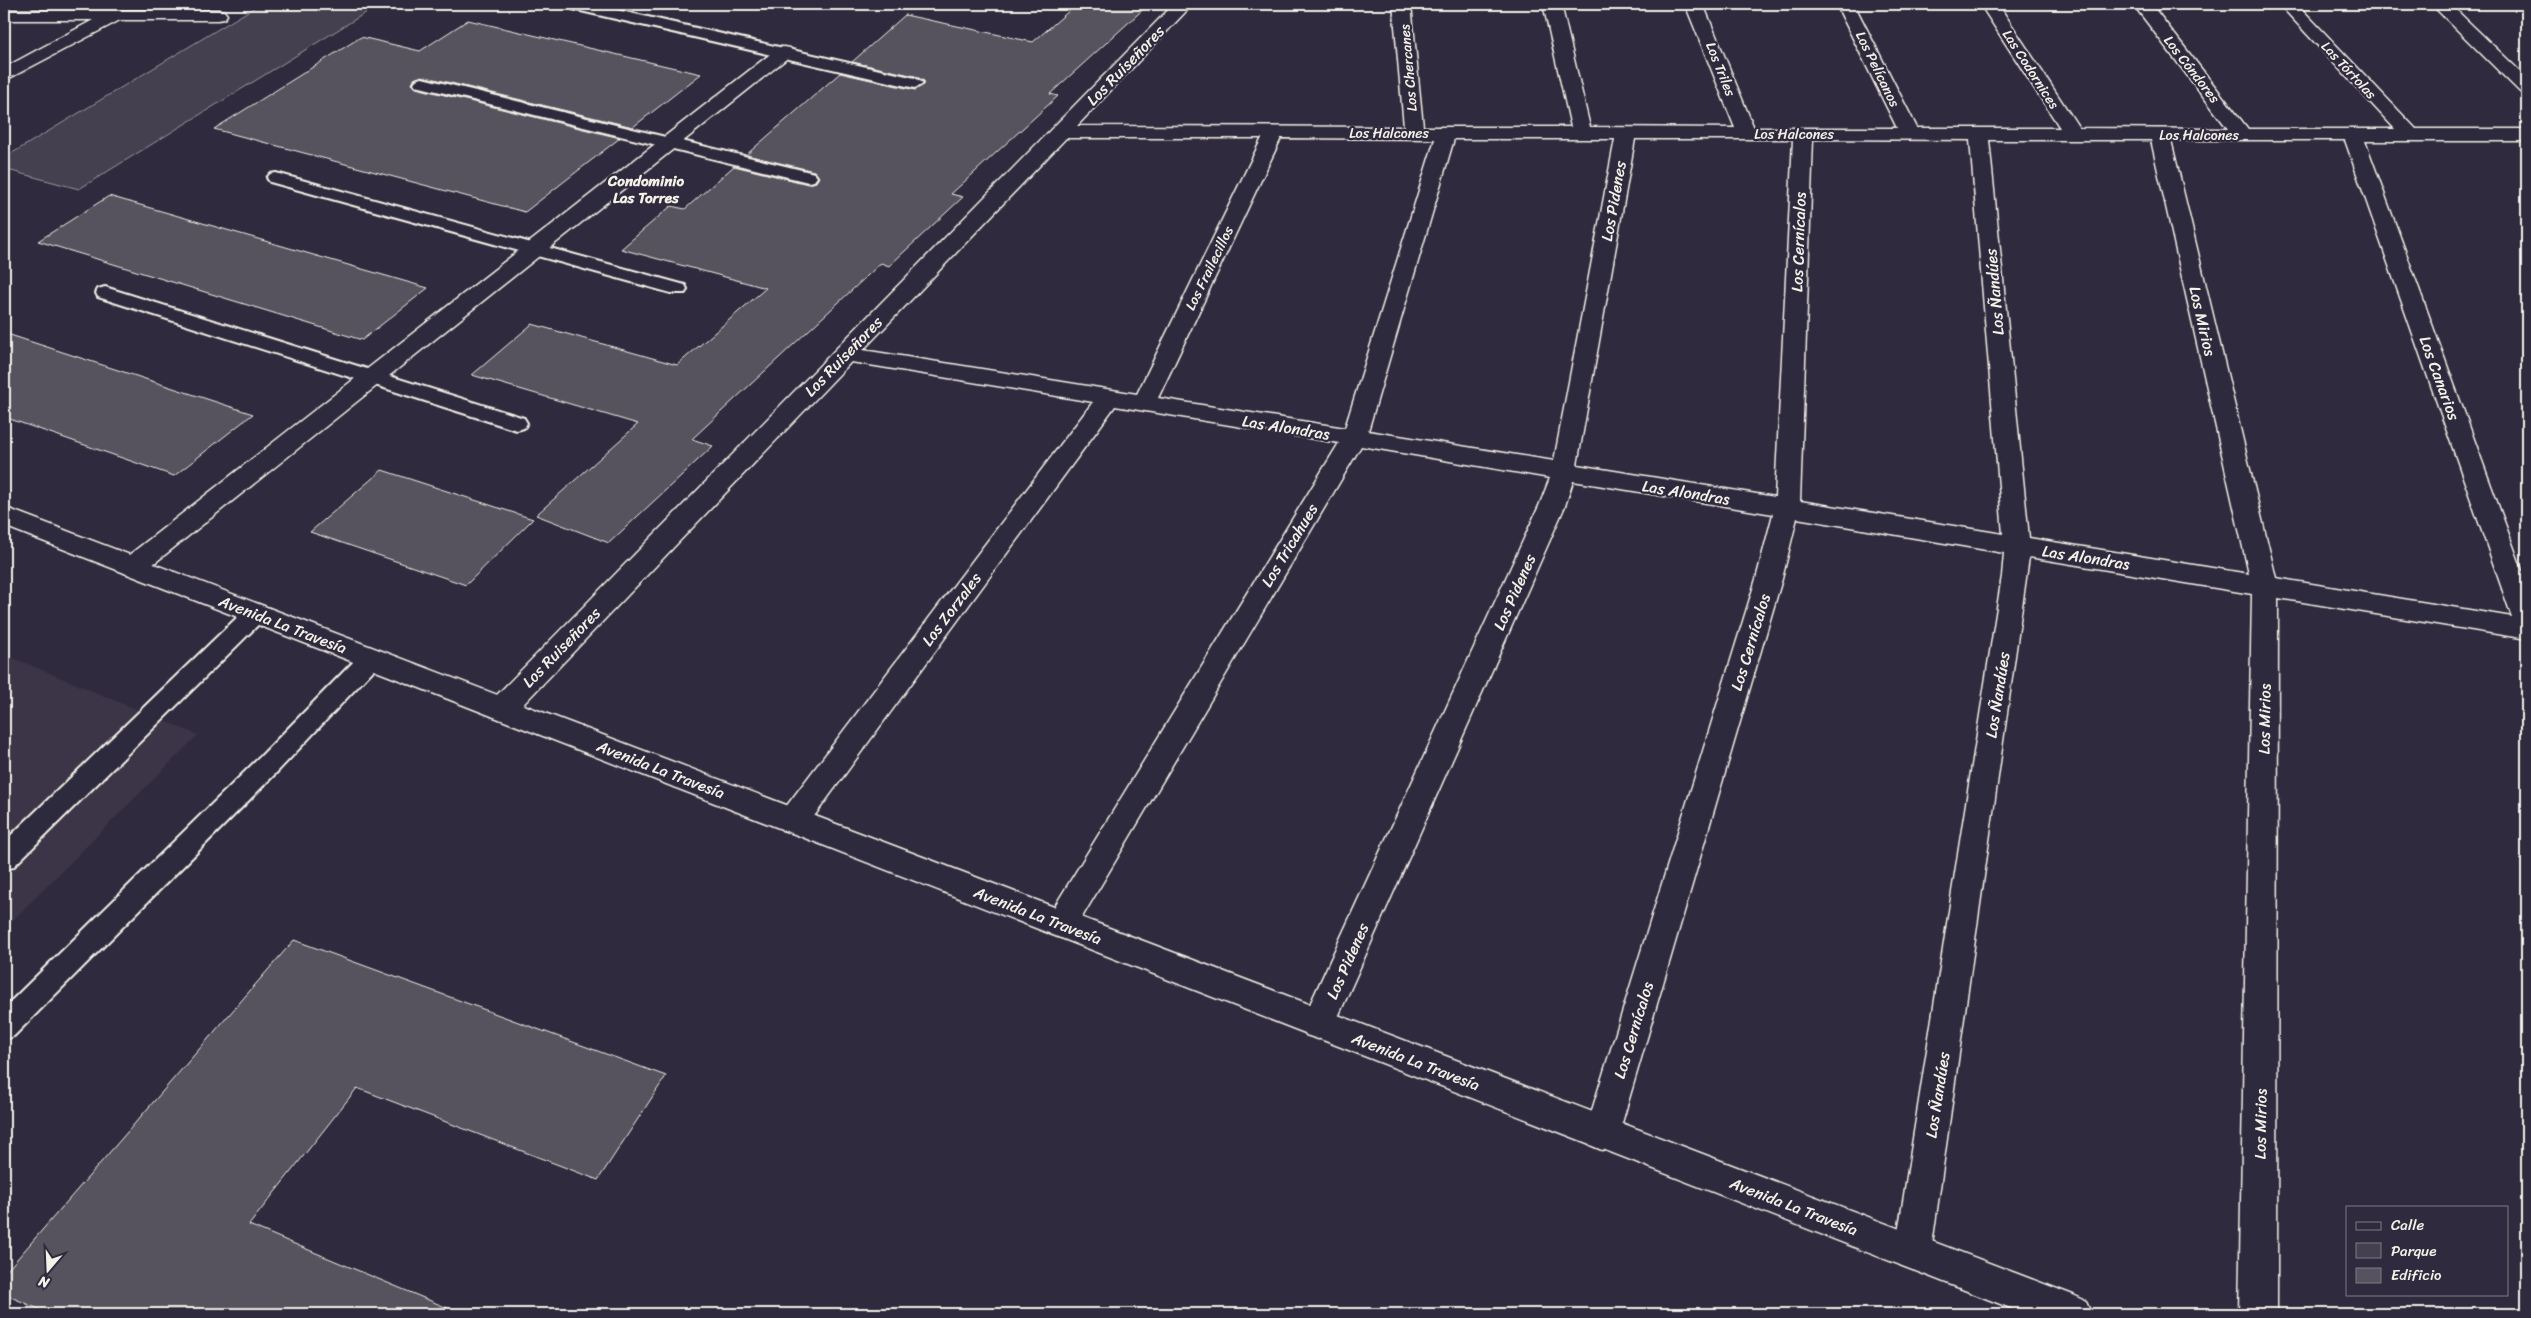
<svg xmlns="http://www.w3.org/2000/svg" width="2531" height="1318" font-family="Sriracha,sans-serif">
  <rect width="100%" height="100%" fill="#2f2a3d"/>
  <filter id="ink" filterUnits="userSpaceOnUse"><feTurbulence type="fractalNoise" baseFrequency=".02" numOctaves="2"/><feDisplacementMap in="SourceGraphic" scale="10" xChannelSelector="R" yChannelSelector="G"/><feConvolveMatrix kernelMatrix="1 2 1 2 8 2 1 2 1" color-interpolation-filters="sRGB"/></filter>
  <g filter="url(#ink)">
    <path fill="#3b3647" d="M4,654l194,81 -194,194z"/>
    <path fill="#454050" stroke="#9c989c" d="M260,4h120l-301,185 -75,-20v-11z"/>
    <path fill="#56525f" stroke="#f4f1e8" d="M1077,4h72l-99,90 8,2 -107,98 12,3 -74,69 -8,-3 -189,176 21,7 -104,97 -73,-28 102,-91 -166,-49 60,-51 145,41 89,-77 -145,-39 50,-43 14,3 49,-43 74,18 8,-2 3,-5 -5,-6 -68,-16 94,-82 75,17 9,-5v-4l-9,-5 -63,-14 53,-47 128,27z
      M468,20l233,54 -68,53 -211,-51 -8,3 -2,5 4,4 204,50 -95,74 -311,-83 147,-92 59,14z
      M109,196l319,92 -66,52 -324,-99z
      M4,333l249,81 -79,62 -170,-59z
      M382,470l151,49 -67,66 -156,-53z
      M294,940l372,136 -68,104 -241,-92 -108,137 213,89h-412l-46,-20v-20z"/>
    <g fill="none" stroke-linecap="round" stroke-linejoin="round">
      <defs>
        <path id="lane" d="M565,4h26l324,74 8,5 -8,5 -343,-79 -5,-2z
          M422,78l392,95 3,4 -3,4 -6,1 -392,-96 -2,-3 2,-3z
          M276,173l409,112 2,4 -2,4h-14l-401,-111 -3,-4 3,-4z
          M105,287l419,131 3,5 -3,5 -7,2 -7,-2 -412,-131 -2,-4 2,-4z
          M256,604l8,3 4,6 -4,6 -251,248 -9,3v-28l244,-235z
          M371,649l8,3 4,6 -4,6 -100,106 -265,266 -10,4v-32l257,-252 102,-104z"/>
        <path id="street" d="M1174,4h19l-116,122 327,1 -11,-123h18l12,123h148l-28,-123h18l29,123 145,1 -50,-124h18l51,124h143l-61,-124h18l63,124h143l-80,-124h18l81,124 149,1 -95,-125h18l97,125h147l-116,-125h18l119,125h111v12h-162l162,443v55l-249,-41 -1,716h-38l13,-720 -223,-37 -98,695 -5,13 -13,5 -13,-5 -5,-13 107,-676 2,-23 -207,-35 -15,61 -163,554 -5,12 -12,5 -12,-5 -5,-12 171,-554 17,-65 -200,-33 -8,25 -235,529 -12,4 -12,-4 -5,-11 238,-518 11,-28 -189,-32 -289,488 -11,4 -11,-4 -5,-10 5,-10 289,-471 -224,-37 -311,424 -11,3 -11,-3 -4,-9 4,-9 311,-410 -242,-40 -339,354 -10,3 -10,-3 -4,-8 4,-8zM1066,138h196l-125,256 -274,-44zM1281,138l154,1 -90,289 -187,-30zM1454,139h161l-61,322 -186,-30zM1635,139h158l-18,358 -198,-32zM1813,139l157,1 33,394 -203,-33zM1989,140h162l98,434 -220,-36zM2171,140h174l167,477 -236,-39z
          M2431,4h19l77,74v16l-7,-2z
          M4,10h214l6,1 3,4 -3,4 -6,1h-98l-116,61v-13l89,-48h-89z
          M784,47l6,1 3,4 -3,4 -648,517 -9,2 -9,-2 -4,-7 4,-7 654,-511z"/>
        <path id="secondary" d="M4,507l2069,788 13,6 6,13h-66l-2022,-788z"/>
      </defs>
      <use href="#lane" stroke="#f4f1e8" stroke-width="4"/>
      <use href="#street" stroke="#f4f1e8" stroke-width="3"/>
      <use href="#secondary" stroke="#f4f1e8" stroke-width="3"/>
      <use href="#lane" fill="#2f2a3d" fill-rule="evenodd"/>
      <use href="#street" fill="#2f2a3d" fill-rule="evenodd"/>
      <use href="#secondary" fill="#2f2a3d" fill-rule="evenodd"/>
    </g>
  </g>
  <g text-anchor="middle" stroke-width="4.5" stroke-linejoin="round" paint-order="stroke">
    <g font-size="14" fill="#f4f1e8" stroke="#2f2a3d">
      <text transform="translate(1408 68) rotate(-95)" y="5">Los Chercanes</text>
      <text transform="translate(1721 69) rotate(68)" y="5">Los Triles</text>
      <text transform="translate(1878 69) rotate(64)" y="5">Los Pelícanos</text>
      <text transform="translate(2031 69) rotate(57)" y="5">Las Codornices</text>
      <text transform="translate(2192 69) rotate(52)" y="5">Los Cóndores</text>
      <text transform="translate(2349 70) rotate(47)" y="5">Las Tórtolas</text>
      <text x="1389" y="138">Los Halcones</text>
      <text x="1794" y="139">Los Halcones</text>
      <text x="2199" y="140">Los Halcones</text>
      <text transform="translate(1209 268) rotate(-64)" y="5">Los Frailecillos</text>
    </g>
    <g font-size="15" font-weight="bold" fill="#f4f1e8" stroke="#2f2a3d">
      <text x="646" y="186">Condominio<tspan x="646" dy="17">Las Torres</tspan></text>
    </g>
    <g font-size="16" fill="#f4f1e8" stroke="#2f2a3d">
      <text transform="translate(1125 65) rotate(-46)" y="6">Los Ruiseñores</text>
      <text transform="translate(1613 201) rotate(-80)" y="6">Los Pidenes</text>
      <text transform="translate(1798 242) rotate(-88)" y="6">Los Cernícalos</text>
      <text transform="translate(1994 292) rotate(-95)" y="6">Los Ñandúes</text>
      <text transform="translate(2203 321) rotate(77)" y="6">Los Mirios</text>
      <text transform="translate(843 356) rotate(-46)" y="6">Los Ruiseñores</text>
      <text transform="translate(2440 378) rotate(70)" y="6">Los Canarios</text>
      <text transform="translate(1286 427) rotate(9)" y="6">Las Alondras</text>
      <text transform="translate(1686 492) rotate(9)" y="6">Las Alondras</text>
      <text transform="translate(1289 545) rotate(-59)" y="6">Los Tricahues</text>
      <text transform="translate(2086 557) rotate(9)" y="6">Las Alondras</text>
      <text transform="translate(1514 592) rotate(-66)" y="6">Los Pidenes</text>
      <text transform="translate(951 609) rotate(-53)" y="6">Los Zorzales</text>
      <text transform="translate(283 624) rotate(21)" y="6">Avenida La Travesía</text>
      <text transform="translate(1750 642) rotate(-73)" y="6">Los Cernícalos</text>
      <text transform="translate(561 647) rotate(-46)" y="6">Los Ruiseñores</text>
      <text transform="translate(1997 695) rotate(-81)" y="6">Los Ñandúes</text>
      <text transform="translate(2264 719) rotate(-89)" y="6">Los Mirios</text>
      <text transform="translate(661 769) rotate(21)" y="6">Avenida La Travesía</text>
      <text transform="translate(1038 915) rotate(21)" y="6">Avenida La Travesía</text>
      <text transform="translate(1347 961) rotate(-66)" y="6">Los Pidenes</text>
      <text transform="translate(1633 1030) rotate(-73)" y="6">Los Cernícalos</text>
      <text transform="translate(1416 1061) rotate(21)" y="6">Avenida La Travesía</text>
      <text transform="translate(1937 1095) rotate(-81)" y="6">Los Ñandúes</text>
      <text transform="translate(2260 1124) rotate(-89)" y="6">Los Mirios</text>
      <text transform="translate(1794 1206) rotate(21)" y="6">Avenida La Travesía</text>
    </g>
  </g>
  <rect width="2531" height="1318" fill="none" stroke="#2f2a3d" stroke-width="20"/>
  <rect x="10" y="10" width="2511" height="1298" fill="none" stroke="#f4f1e8" stroke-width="2" filter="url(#ink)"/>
  <rect x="2346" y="1206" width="162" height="90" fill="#2f2a3d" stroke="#7e7a81"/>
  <rect x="2356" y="1222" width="25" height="8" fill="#2f2a3d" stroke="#7e7a81"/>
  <text x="2391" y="1230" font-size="15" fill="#f4f1e8">Calle</text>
  <rect x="2356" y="1243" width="25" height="15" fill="#454050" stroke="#7e7a81"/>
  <text x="2391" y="1256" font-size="15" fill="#f4f1e8">Parque</text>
  <rect x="2356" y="1268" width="25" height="15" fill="#56525f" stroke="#7e7a81"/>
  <text x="2391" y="1280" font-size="15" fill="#f4f1e8">Edificio</text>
  <g transform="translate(48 1270) rotate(199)" stroke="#2f2a3d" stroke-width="4" paint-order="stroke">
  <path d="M0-4L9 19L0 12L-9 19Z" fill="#f4f1e8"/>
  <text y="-8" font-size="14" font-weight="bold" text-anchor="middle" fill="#f4f1e8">N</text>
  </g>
</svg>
